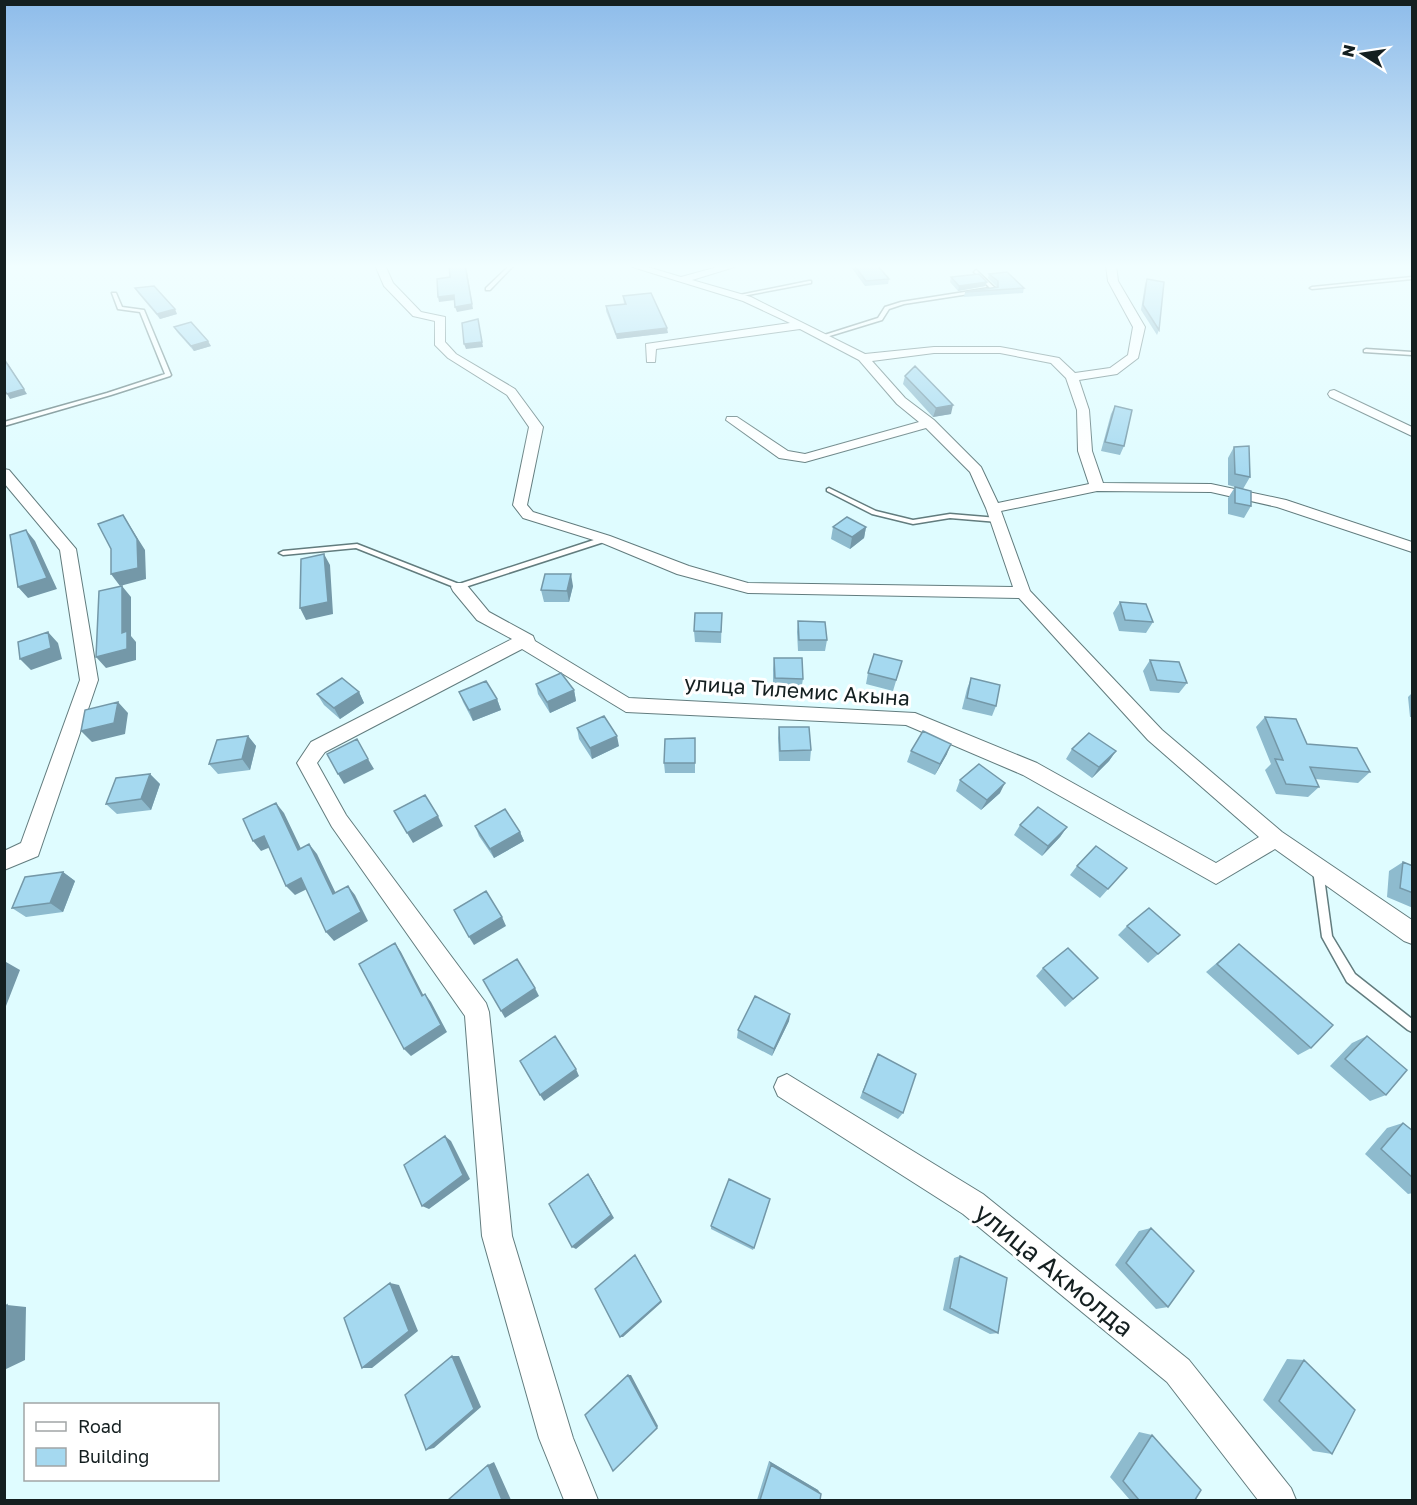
<svg xmlns="http://www.w3.org/2000/svg" width="1417" height="1505" font-family="'Golos Text',sans-serif">
  <rect width="100%" height="100%" fill="#dffcff"/>
  <g fill="none" stroke-linecap="round" stroke-linejoin="round">
    <defs>
      <path id="service" d="M510,265h4l-24,25h-4v-2z
        M976,270l19,18v2l-91,14 -15,5 -7,11 -59,18 -5,-1 60,-19 7,-11 16,-5 89,-14 -16,-16z
        M1412,277v2l-100,10 -2,-1 2,-1z
        M809,281h2v2l-74,14 -2,-1z
        M112,293h4l6,14 22,3 27,65 -1,1 -59,19 -107,31v-4l103,-29 58,-19 -25,-62 -22,-3z
        M1366,349l46,3v3l-48,-3v-2z
        M829,488l47,23 37,9 37,-6 48,4 3,2 -3,2 -48,-4 -37,6 -41,-10 -45,-23v-2z
        M603,537h2l4,2 -2,2 -148,48 -103,-41 -73,7 -4,-2 4,-2 74,-7 102,40z
        M1318,866l4,1 1,3 9,66 23,38 57,45v13l-4,-2 -61,-48 -25,-45 -9,-67 1,-3z"/>
      <path id="minor" d="M375,265h10l8,18 28,29 24,5v25l11,12 59,35 28,38 -16,78 6,7 77,24 79,30 59,17 265,4 -27,-79 -16,-36 -44,-44 -121,34 -26,-4 -53,-38 1,-3h10l51,34 17,3 114,-32 -22,-18 -38,-44 -59,-31 -144,20 -1,13h-8l-1,-18 144,-21 -47,-22 -117,-36h15l40,12 44,-12h16l-49,15 59,17 114,57 69,-7h66l59,11 16,15 35,-5 18,-13 5,-28 -25,-46 -2,-16h10l2,16 27,46 -7,31 -21,16 -38,6 10,30 3,41 11,32 108,1 75,16 126,42v10l-135,-45 -66,-15 -114,-1 -96,20 29,80 132,139 120,102 130,88v24l-8,-3 -129,-92 -59,35 -193,-109 -117,-50 -280,-13 -104,-63 -197,103 -8,11 29,52 140,188 3,9 23,224 61,202 25,62h-34l-25,-62 -57,-202 -17,-220 -133,-189 -35,-64 14,-21 201,-103 -35,-19 -24,-29 -2,-4 2,-4h12l24,29 44,24 2,5 94,57 286,15 122,50 179,100 43,-26 -111,-97 -129,-142 -271,-5 -71,-19 -77,-32 -77,-24 -10,-13 16,-78 -22,-32 -59,-37 -13,-13v-24l-22,-5 -29,-30zM934,353h66l51,10 15,15 11,32 1,41 11,33 -91,19 -17,-36 -47,-47 -29,-22 -33,-37z
        M1334,390l78,37v9l-82,-39 -2,-3 2,-3z
        M4,469l5,1 67,79 22,131 -60,176 -34,14v-19l17,-8 59,-163 -20,-130 -56,-67z
        M787,1074l196,120 206,166 102,128 5,12h-38l-91,-118 -204,-168 -185,-118 -4,-9 4,-9z"/>
    </defs>
    <use href="#service" stroke="#627c7e" stroke-width="3"/>
    <use href="#minor" stroke="#627c7e" stroke-width="2"/>
    <use href="#service" fill="#fff" fill-rule="evenodd"/>
    <use href="#minor" fill="#fff" fill-rule="evenodd"/>
  </g>
  <path fill="#8ebbce" d="M841,265h36l12,14 -1,5 -23,2 -14,-19 -8,1z
    M989,274l35,14 -1,5 -59,4 1,-5 32,-5 -9,-9z
    M951,277l36,5 -2,4 -27,5 -8,-9z
    M1147,279l12,51 -2,5 -16,-25 4,-26z
    M135,288l42,26 -17,5 -22,-26z
    M623,296l45,37 -51,6 -11,-28v-5l18,-2z
    M174,327l37,19 -17,5 -17,-19z
    M905,376l46,38 -18,3 -30,-33z
    M1115,406l9,40 -4,9 -19,-4 10,-37z
    M1234,447l16,30 -7,12 -15,-4v-27z
    M1235,487l16,19 -7,12 -16,-4v-16z
    M833,527h33l-2,11 -14,11 -19,-10z
    M573,586l-4,16h-25l-3,-12z
    M1120,602l33,20 -7,11 -27,-2 -6,-18z
    M722,613l-1,30 -26,-1 -1,-11z
    M798,621l29,19 -2,11h-27l-1,-19z
    M774,658l29,21 -2,11 -28,-1v-20z
    M1150,660l37,23 -8,10 -29,-2 -7,-20z
    M902,661l-9,30 -27,-7 2,-11z
    M971,678l25,28 -4,10 -30,-7 5,-20z
    M536,684l38,6 2,11 -26,12 -12,-19z
    M359,692l5,11 -24,16 -16,-14 -7,-11z
    M459,692l38,7 4,11 -28,11 -10,-19z
    M1413,692v25h-3l-2,-20z
    M1265,717l42,27 63,28 -12,11 -43,-4 4,8 -11,10 -32,-3 -11,-24 6,-6 -15,-37z
    M779,727l32,23 -1,11h-31l-1,-23z
    M577,728l42,18 -27,13 -13,-20z
    M248,736l8,10 -6,24 -32,4 -9,-10z
    M695,738v35h-30l-1,-10z
    M1072,749l44,2 -7,10 -17,17 -26,-19z
    M911,751l36,3 -12,21 -28,-13z
    M150,774l10,10 -9,26 -34,4 -11,-10z
    M960,780l40,13 -19,17 -25,-19z
    M1020,825l47,2 -7,10 -18,19 -28,-21z
    M475,826l45,6 4,9 -30,17 -15,-22z
    M1403,862l10,4v42l-26,-11 2,-26z
    M1077,866l50,2 -27,30 -30,-23z
    M63,872l12,9 -12,31 -37,5 -14,-9z
    M1127,926l53,9 -32,28 -30,-28z
    M1239,944l72,104 -13,7 -92,-83z
    M1043,968l55,10 -33,29 -29,-31z
    M790,1014l-1,7 -17,35 -35,-18 1,-8z
    M1367,1036l19,59 -16,6 -40,-35 22,-23z
    M878,1054l25,59 -5,6 -38,-21 14,-37z
    M1403,1123l10,8v62l-5,1 -43,-40 22,-26z
    M770,1199l-17,51 -42,-21v-3z
    M1151,1228l17,79 -12,2 -41,-44 24,-34z
    M960,1256l38,77 -8,1 -47,-24 11,-52z
    M1287,1359l17,1 28,94 -19,-3 -50,-51z
    M1139,1432l13,3 43,65h-65l-20,-23z
    M769,1461l49,29 2,10h-63z"/>
  <path fill="#7498a8" d="M466,265l7,44 -16,3 -2,-5z
    M987,282l-2,4 -27,5 1,-5z
    M454,295l1,5 -16,2 -1,-5z
    M175,309l2,5 -17,5 -3,-5z
    M479,324l4,23 -17,2 -2,-5z
    M667,328l1,5 -51,6 -1,-5z
    M208,341l3,5 -17,5 -3,-5z
    M8,364l19,30 -17,5 -3,-5z
    M953,405l-2,9 -18,3 3,-9z
    M123,515l22,35 1,29 -26,7 -9,-12z
    M866,527l-2,11 -14,11 2,-12z
    M26,530l9,11 22,48 -29,9 -10,-11z
    M324,554l6,11 3,49 -27,6 -6,-12z
    M571,574l2,12 -4,16 -2,-11z
    M122,586l9,11v39l5,6v18l-30,8 -10,-11 26,-24z
    M48,632l10,11 4,16 -31,11 -11,-11z
    M574,690l2,11 -26,12 -3,-11z
    M359,692l5,11 -24,16 -6,-11z
    M497,699l4,11 -28,11 -4,-11z
    M118,702l10,11 -3,21 -33,8 -11,-11z
    M248,736l8,10 -6,24 -8,-11z
    M617,736l2,10 -27,13 -2,-11z
    M951,744l-4,10 -12,21 5,-11z
    M1116,751l-7,10 -17,17 7,-11z
    M368,759l6,10 -30,15 -6,-10z
    M150,774l10,10 -9,26 -10,-11z
    M1005,783l-5,10 -19,17 6,-10z
    M276,803l8,10 22,46 -8,-9z
    M438,816l5,10 -30,17 -6,-10z
    M1067,827l-7,10 -18,19 6,-10z
    M520,832l4,9 -30,17 -4,-9z
    M264,836l9,10 -12,5 -8,-10z
    M309,844l8,10 24,50 -8,-10z
    M63,872l12,9 -12,31 -13,-9z
    M301,878l8,10 -14,7 -9,-9z
    M348,886l7,9 13,26 -34,20 -8,-9z
    M502,917l4,9 -32,19 -5,-8z
    M395,943l6,9 27,52 -6,-8z
    M6,962l14,8 -14,36 -2,-1v-41z
    M535,988l4,8 -34,22 -4,-7z
    M425,994l6,8 16,30 -36,24 -7,-7z
    M790,1014l-1,7 -17,35 2,-7z
    M576,1069l3,7 -35,25 -4,-6z
    M445,1136l6,5 19,38 -41,30 -7,-3z
    M591,1178l23,40 -38,31 -4,-2z
    M637,1258l25,44 -39,35h-3z
    M390,1283l9,2 19,46 -46,37h-10z
    M7,1305l19,2 -1,53 -21,10z
    M452,1356h7l22,51 -47,41 -8,2z
    M628,1375h3l27,51 -1,2z
    M769,1461l49,29 3,4 -50,-29z
    M494,1462l17,38h-9l-14,-35z"/>
  <path fill="#a5d9f0" stroke="#7498a8" stroke-width="1.5" d="M449,265h16l7,39 -17,3 -1,-12 -16,2 -1,-18 13,-2z
    M854,265h23l12,14 -23,2z
    M1007,272l17,16 -59,4 33,-5v-6l-9,-7z
    M979,274l8,8 -28,4 -8,-9z
    M1147,279l17,3 -5,48 -16,-25z
    M154,286l21,23 -18,5 -22,-26z
    M651,293l16,35 -51,6 -10,-28 20,-2 -3,-8z
    M478,319l4,23 -18,2 -2,-21z
    M191,322l17,19 -17,5 -17,-19z
    M4,359l20,30 -17,5 -3,-4z
    M915,366l38,39 -17,3 -31,-32z
    M1115,406l17,4 -8,36 -19,-4z
    M1249,446l1,31 -15,-3 -1,-27z
    M1235,487l16,4v15l-16,-3z
    M123,515l14,24 1,29 -27,6v-25l-13,-25z
    M847,517l19,10 -14,10 -19,-10z
    M26,530l21,48 -29,9 -8,-52z
    M324,554l4,48 -28,6 1,-49z
    M545,574h26l-4,17 -26,-1z
    M122,586v47l5,-2v18l-31,8 3,-66z
    M1120,602l26,2 7,18 -28,-2z
    M695,613h27l-1,19 -27,-1z
    M798,621l27,1 2,18h-28z
    M48,632l3,16 -31,11 -2,-17z
    M874,654l28,7 -6,19 -28,-7z
    M774,658h28l1,21 -28,-1z
    M1150,660l29,2 8,21 -30,-3z
    M561,673l13,17 -27,12 -11,-18z
    M342,678l17,14 -25,16 -17,-14z
    M971,678l29,7 -4,21 -29,-8z
    M486,681l11,18 -28,11 -10,-18z
    M118,702l-4,21 -33,8 4,-21z
    M604,716l13,20 -27,12 -13,-20z
    M1265,717l31,2 11,25 50,4 13,24 -60,-5 9,20 -33,-3 -11,-25 8,1z
    M779,727h30l2,23 -31,1z
    M923,731l28,13 -11,20 -29,-13z
    M1089,733l27,18 -17,16 -27,-18z
    M248,736l-6,23 -33,5 8,-24z
    M695,738v25h-31l1,-24z
    M357,739l11,20 -30,15 -11,-20z
    M979,764l26,19 -18,17 -27,-20z
    M150,774l-9,25 -35,5 10,-26z
    M425,795l13,21 -31,17 -13,-22z
    M276,803l22,47 11,-6 24,50 15,-8 13,26 -35,20 -25,-54 -15,8 -22,-50 -11,5 -10,-22z
    M1038,807l29,20 -19,19 -28,-21z
    M505,809l15,23 -30,17 -15,-23z
    M1096,846l31,22 -19,21 -31,-23z
    M1403,862l10,4v27l-13,-5z
    M63,872l-13,31 -38,5 13,-31z
    M486,891l16,26 -33,20 -15,-27z
    M1149,908l31,27 -22,19 -31,-28z
    M395,943l27,53 3,-2 16,31 -37,24 -45,-85z
    M1239,944l94,81 -22,23 -94,-84z
    M1068,948l30,30 -25,21 -30,-31z
    M517,959l18,29 -34,23 -18,-31z
    M755,996l35,18 -16,35 -36,-19z
    M555,1036l21,33 -36,26 -20,-34z
    M1367,1036l40,34 -21,25 -41,-36z
    M878,1054l38,20 -13,39 -40,-21z
    M1403,1123l10,8v47l-32,-29z
    M445,1136l18,39 -41,31 -18,-41z
    M588,1174l23,41 -39,32 -23,-43z
    M729,1179l41,20 -16,49 -43,-22z
    M1151,1228l43,43 -26,36 -42,-44z
    M635,1255l26,46 -41,36 -25,-48z
    M960,1256l47,22 -9,55 -48,-25z
    M390,1283l19,48 -47,37 -18,-50z
    M7,1305l-2,55h-1v-53z
    M452,1356l22,53 -48,41 -21,-55z
    M1304,1360l51,50 -23,44 -53,-53z
    M628,1375l29,53 -44,43 -28,-56z
    M1152,1435l49,55 -6,10h-56l-16,-19z
    M488,1465l14,35h-54z
    M771,1465l50,29 -1,6h-60z"/>
  <linearGradient id="sky" x2="0" y2="1"><stop stop-color="#8ebcea"/><stop offset="0.56" stop-color="#f1feff"/><stop offset="1" stop-color="#f1feff" stop-opacity="0"/></linearGradient>
  <rect width="1417" height="476" fill="url(#sky)"/>
  <g text-anchor="middle" stroke-width="6" stroke-linejoin="round" paint-order="stroke">
    <g font-size="21" fill="#141f20" stroke="#fff">
      <text transform="translate(797 691) rotate(4)" y="7">улица Тилемис Акына</text>
    </g>
    <g font-size="26" fill="#141f20" stroke="#fff">
      <text transform="translate(1054 1270) rotate(39)" y="9">улица Акмолда</text>
    </g>
  </g>
  <rect width="1417" height="1505" fill="none" stroke="#141f20" stroke-width="12"/>
  <rect x="24" y="1403" width="195" height="78" fill="#ffffff" stroke="#a1a5a6" stroke-width="1.5"/>
  <rect x="36" y="1422" width="30" height="9" fill="#ffffff" stroke="#a1a5a6" stroke-width="1.5"/>
  <text x="78" y="1433" font-size="18" fill="#141f20">Road</text>
  <rect x="36" y="1448" width="30" height="18" fill="#a5d9f0" stroke="#a1a5a6" stroke-width="1.5"/>
  <text x="78" y="1463" font-size="18" fill="#141f20">Building</text>
  <g transform="translate(1363 54) rotate(282)" stroke="#ffffff" stroke-width="4.5" paint-order="stroke">
  <path d="M0-4.5L10 22L0 15L-10 22Z" fill="#141f20"/>
  <text y="-9" font-size="16" font-weight="bold" text-anchor="middle" fill="#141f20">N</text>
  </g>
</svg>
